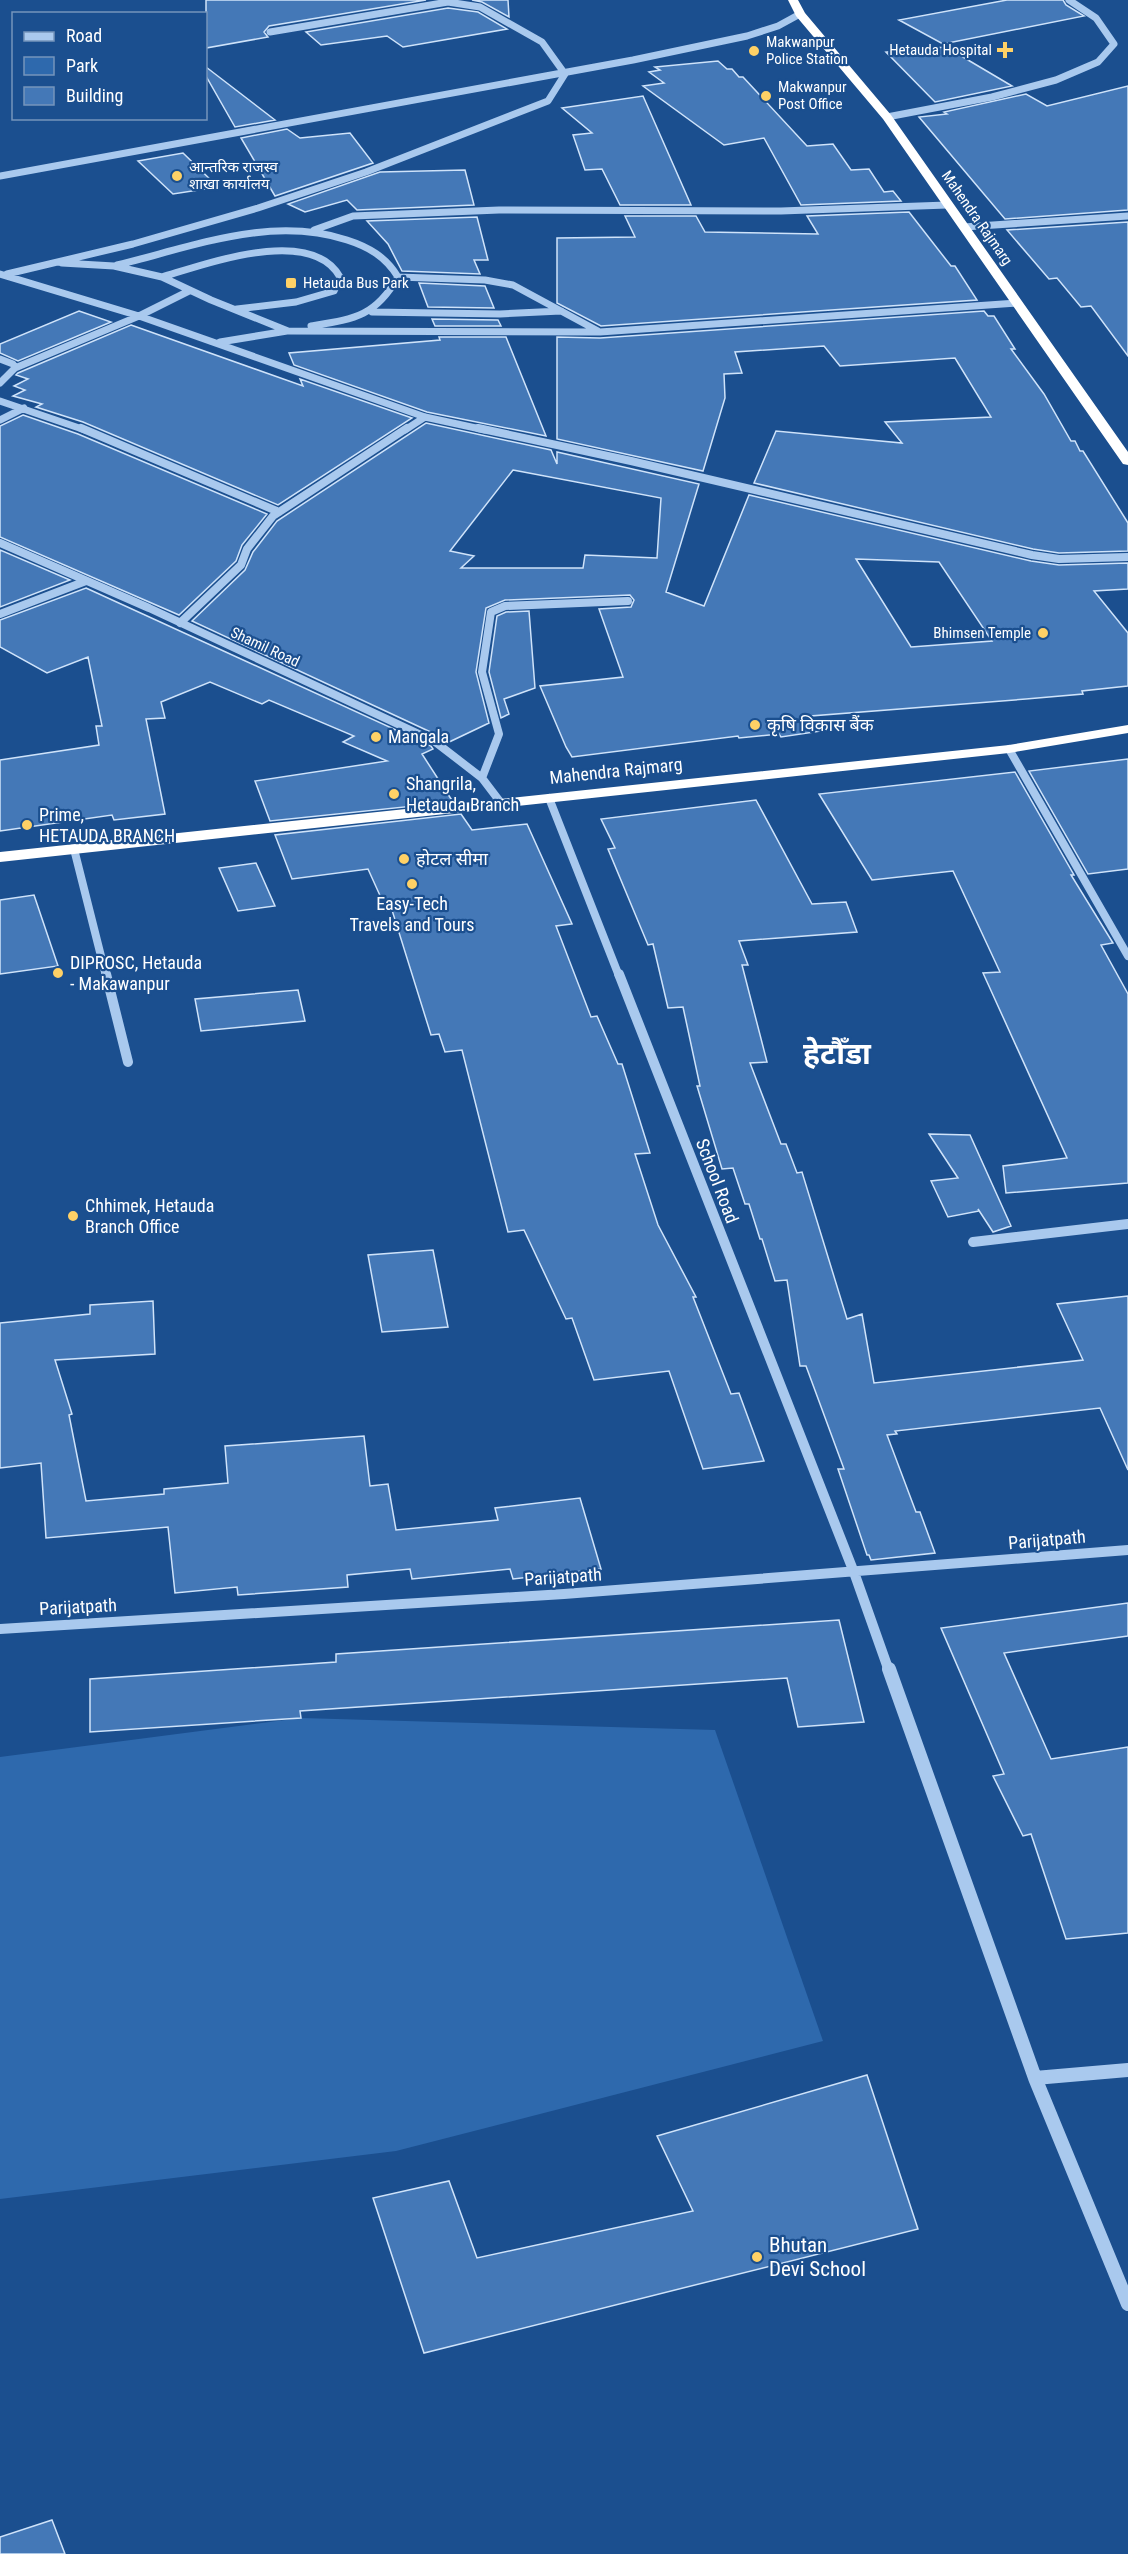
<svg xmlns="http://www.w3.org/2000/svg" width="1128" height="2554" font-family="'Roboto Condensed','Noto Sans Devanagari',sans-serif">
  <rect width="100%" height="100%" fill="#1b4f8f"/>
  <path fill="#2e69ad" d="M301,1718l414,12 108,311 -427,110 -396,48v-442z"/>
  <path fill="#4478b7" stroke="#cfe3fa" stroke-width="1.5" fill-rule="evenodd" d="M206,0h220l-157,26 -5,6 4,5 -62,11z
    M472,0h36l1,17 -27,-15z
    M1007,0h56l3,5 18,11 -141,28 -44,-24z
    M448,8l30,4 29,17 -104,18 -16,-11 -66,9 -15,-13z
    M946,47l66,39 -77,16 -49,-50z
    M718,61l9,8h5l7,8h4l64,69 26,-2 18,26 18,-1 15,23 9,-1 8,10 -100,4 -37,-67 -40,7 -81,-59 21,-3 -15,-11 11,-2 -5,-3z
    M206,67l69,53 -40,7 -29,-51z
    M1128,86v124l-123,9 -86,-102 28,-3 -3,-2 82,-18 21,12z
    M643,96l48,109h-71l-18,-36 -17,1 -12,-35 19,-2 -30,-25z
    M287,129l13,9 50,-5 23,30 -98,33 -34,-58z
    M183,153l35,34 -45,7 -35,-33z
    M465,170l9,35 -117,5 -10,-10 -42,12 -17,-8 92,-32z
    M909,212l42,54h4l22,34 -376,26 -44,-23v-65l78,-1 -10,-21h71l9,16 113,2 -11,-18z
    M477,217l11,43h-14l6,14 -78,-3 -14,-27 -21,-23z
    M1128,222v134l-37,-50 -10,1 -24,-29 -8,1 -42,-49z
    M419,283l66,3 9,22 -66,-1z
    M79,311l32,11 -93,39 -18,-8v-9z
    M984,311l4,5h6l21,33h-4l33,45 27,47h4l5,10h3l45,72v28l-69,2 -26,-4 -279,-66 22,-52 126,12 -17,-21 106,-5 -36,-59 -115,8 -16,-20 -89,6 7,21 -18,1 1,24 -22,73 -146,-32v-102l43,1z
    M432,319l66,1 3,6h-66z
    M131,325l172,61 -3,-7 112,39 -134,87 -195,-83 -47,-15 6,-3 -29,-8 12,-6 -11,-4 14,-7 -12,-4 2,-2z
    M439,337h67l40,99 -119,-24 -133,-47 -5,-12 151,-13z
    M23,415l55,19 189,80 -25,31 -6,16 -57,54 -179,-78v-111z
    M426,423l125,27 6,14v-12l142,32 -33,108 38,14 45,-111 282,66 28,4 69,-2v26l-34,2 34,42v53l-46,5 1,3 -57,5 -215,17 10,15 -40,6 -2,-3 -40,4 -1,-2 -166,21 -6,-10 -26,-61 83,-9 -24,-68 32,-2 3,-7 -4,-5 -125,5 -19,8 -10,64 13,51 -42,20 -10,-8 -245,-114 53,-51 8,-18 24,-31zM513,470l148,28 -4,60 -72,-3 -2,13h-122l13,-12 -24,-5zM856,559l83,3 53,79 -81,6z
    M0,550l70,30 -70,27z
    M86,588l345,158 2,3 -11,5 31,48 -183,19 -15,-40 132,-20 -44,-19 11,-6 -85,-36 -7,4 -52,-22 -49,20 4,16 -19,1 19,95 -51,6 -2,-5 -112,16v-71l99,-15 -3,-19h6l-14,-69 -41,16 -47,-26v-27z
    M529,611l6,77 -31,11 5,15 -8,4 -12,-46 8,-56 9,-4z
    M1128,759v110l-40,5 -59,-103z
    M1015,772l59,103h-3l42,68 -12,2 27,49v189l-122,10 -3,-27 64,-8 -84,-185 17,-1 -47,-101 -81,9 -53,-86z
    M756,800l56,104 34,-2 11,30 -118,9 9,24h-6l25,97 -17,1 31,81h5l11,29 5,-1 45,147 15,-5 12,69 209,-23 -26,-56 71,-8v174l-28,-62 -205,23 2,3 -10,1 29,77h4l15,41 -64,7 -2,-5h-2l-29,-86h6l-38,-103h-6l-13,-86 -12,1 -13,-42h-2l-11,-35h-4l-12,-36 -11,1 -25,-83h3l-17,-79 -15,1 -15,-64 -5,1 -40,-96 7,-1 -14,-29z
    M461,814l11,16 55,-6 45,100 -16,2 35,91 6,-1 21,48h4l28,89 -15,1 23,71 38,72h-3l38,97 8,-1 25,68 -61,8 -34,-98 -75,9 -22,-62 -6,1 -42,-89 -16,2 -46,-182 -17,2 -6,-18 -8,1 -39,-125 -5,1 -19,-42 -76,10 -17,-44z
    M256,863l19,43 -37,5 -19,-43z
    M34,895l24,71 -58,8v-74z
    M298,990l7,31 -104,10 -6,-32z
    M929,1134l41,1 41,91 -18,6 -15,-23 1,2 -31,6 -17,-36 27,-3z
    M433,1250l15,77 -66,5 -14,-77z
    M153,1301l2,53 -100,6 17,54 -3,1 17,86 78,-7v-5l64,-6 -3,-37 139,-10 6,50 18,-2 8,46 102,-10 -3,-12 85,-10 21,71 -88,10 -3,-10 -98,10 -2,-10 -63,6 1,12 -110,8 -1,-8 -62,6 -7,-66 -122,11 -5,-75 -41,5v-145l90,-9v-9z
    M1128,1603v33l-124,17 47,106 77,-12v186l-62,6 -35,-105 -8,2 -30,-60 11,-2 -63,-146z
    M839,1620l25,102 -66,5 -11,-49 -487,33 1,7 -211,14v-53l246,-17v-8z
    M867,2075l51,154 -494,124 -51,-155 76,-17 28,77 216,-47 -36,-75z
    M52,2520l13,34h-65v-17z"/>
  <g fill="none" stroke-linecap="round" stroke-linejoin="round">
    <path stroke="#a9c9ee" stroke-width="7" d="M887,117l105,-20 64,-17 42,-18 16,-18 -18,-26 -27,-18
      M0,176l633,-116 114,-24 31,-10 22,-12
      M964,227l164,-11
      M314,230l39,-14 146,-6 282,1 166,-6
      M62,263l52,3 48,11 49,23 77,31 312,1 417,-29
      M117,265c75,-18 153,-50 230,-25 22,7 39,17 51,37 -23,40 -44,42 -87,49
      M0,274l139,42 286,101 60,13
      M7,274l126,-30 125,-36 108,-36 182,-71 17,-27 -23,-32 -62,-35 -32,-5 -178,30
      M162,277c44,-13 149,-52 178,0l-6,14 -38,11 -59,7
      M398,277l87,3 28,5 85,46
      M372,312l128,2 61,-3
      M220,342l67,-11
      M0,359l13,5 2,4 -15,15
      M15,368l124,-52 50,-25
      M0,401l85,29
      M0,420l24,-12
      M405,430l20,-13"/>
    <path stroke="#a9c9ee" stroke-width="8" d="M81,428l198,84
      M478,428l153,33 401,94 27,4 69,-2
      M0,543l149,65 285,133 48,37 19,25
      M0,614l86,-33
      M180,623l61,-58 6,-16 26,-33 134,-88
      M1009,749l119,207
      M482,778l17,-44 -17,-62 9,-60 14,-6 123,-5
      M549,798l70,178
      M74,849l32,127"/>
    <path stroke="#a9c9ee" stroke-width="10" d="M106,974l22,88
      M619,974l236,601 34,96
      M973,1242l155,-18
      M0,1629l564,-35 564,-44"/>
    <path stroke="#a9c9ee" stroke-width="14" d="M889,1669l146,409 93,226
      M1035,2078l93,-8"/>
    <path fill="#fff" fill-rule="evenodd" d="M788,0h10l7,13 86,102 237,337v13l-5,-1 -240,-345 -87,-103z
      M1128,725v8l-119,20 -1009,109v-10l1009,-107z"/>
  </g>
  <g fill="#ffd166" stroke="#1b4f8f" stroke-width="2">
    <path d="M1002 41h6v6h6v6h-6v6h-6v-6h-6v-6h6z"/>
    <circle cx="754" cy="51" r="6"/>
    <circle cx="766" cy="96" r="6"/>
    <circle cx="177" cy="176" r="6"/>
    <rect x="285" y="277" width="12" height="12" rx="3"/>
    <circle cx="1043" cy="633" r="6"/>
    <circle cx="755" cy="725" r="6"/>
    <circle cx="376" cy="737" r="6"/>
    <circle cx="394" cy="794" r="6"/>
    <circle cx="27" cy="825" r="6"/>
    <circle cx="404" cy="859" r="6"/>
    <circle cx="412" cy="884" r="6"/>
    <circle cx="58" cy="973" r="6"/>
    <circle cx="73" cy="1216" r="6"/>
    <circle cx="757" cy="2257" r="6"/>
  </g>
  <g text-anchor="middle" stroke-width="4.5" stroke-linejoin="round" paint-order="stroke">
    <g font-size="15" fill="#fff" stroke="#1b4f8f" text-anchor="start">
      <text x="766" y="47">Makwanpur<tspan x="766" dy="17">Police Station</tspan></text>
      <text x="992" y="55" text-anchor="end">Hetauda Hospital</text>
      <text x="778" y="92">Makwanpur<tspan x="778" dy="17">Post Office</tspan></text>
      <text x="189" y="172">आन्तरिक राजस्व<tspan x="189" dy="17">शाखा कार्यालय</tspan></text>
      <text x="303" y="288">Hetauda Bus Park</text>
      <text x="1031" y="638" text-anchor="end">Bhimsen Temple</text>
    </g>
    <g font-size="15" fill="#fff" stroke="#1b4f8f">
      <text transform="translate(977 218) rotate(55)" y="5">Mahendra Rajmarg</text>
      <text transform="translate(265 647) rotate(25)" y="5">Shamil Road</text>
    </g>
    <g font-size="18" fill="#fff" stroke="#1b4f8f" text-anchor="start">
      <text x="767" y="731">कृषि विकास बैंक</text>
      <text x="388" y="743">Mangala</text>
      <text x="406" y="790">Shangrila,<tspan x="406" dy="21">Hetauda Branch</tspan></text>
      <text x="39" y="821">Prime,<tspan x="39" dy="21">HETAUDA BRANCH</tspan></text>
      <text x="416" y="865">होटल सीमा</text>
      <text x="412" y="910" text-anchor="middle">Easy-Tech<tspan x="412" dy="21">Travels and Tours</tspan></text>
      <text x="70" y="969">DIPROSC, Hetauda<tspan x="70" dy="21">- Makawanpur</tspan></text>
      <text x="85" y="1212">Chhimek, Hetauda<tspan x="85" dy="21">Branch Office</tspan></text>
    </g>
    <g font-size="18" fill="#fff" stroke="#1b4f8f">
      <text transform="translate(616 771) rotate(-6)" y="6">Mahendra Rajmarg</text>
      <text transform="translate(717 1181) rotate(69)" y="6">School Road</text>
      <text transform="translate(1047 1540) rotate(-5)" y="6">Parijatpath</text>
      <text transform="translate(563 1577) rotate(-4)" y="6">Parijatpath</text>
      <text transform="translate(78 1607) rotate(-3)" y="6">Parijatpath</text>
    </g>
    <g font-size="21" fill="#fff" stroke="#1b4f8f" text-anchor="start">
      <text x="769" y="2252">Bhutan<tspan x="769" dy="24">Devi School</tspan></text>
    </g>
    <g font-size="30" font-weight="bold" fill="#fff" stroke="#1b4f8f">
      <text x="837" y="1064">हेटौँडा</text>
    </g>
  </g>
  <rect x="12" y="12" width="195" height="108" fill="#1b4f8f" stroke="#7695bc" stroke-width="1.5"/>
  <rect x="24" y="32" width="30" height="9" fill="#a9c9ee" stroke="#7695bc" stroke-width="1.5"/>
  <text x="66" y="42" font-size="18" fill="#ffffff">Road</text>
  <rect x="24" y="57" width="30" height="18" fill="#2e69ad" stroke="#7695bc" stroke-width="1.5"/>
  <text x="66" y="72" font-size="18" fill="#ffffff">Park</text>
  <rect x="24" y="87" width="30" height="18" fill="#4478b7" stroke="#7695bc" stroke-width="1.5"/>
  <text x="66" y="102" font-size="18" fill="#ffffff">Building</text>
</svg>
